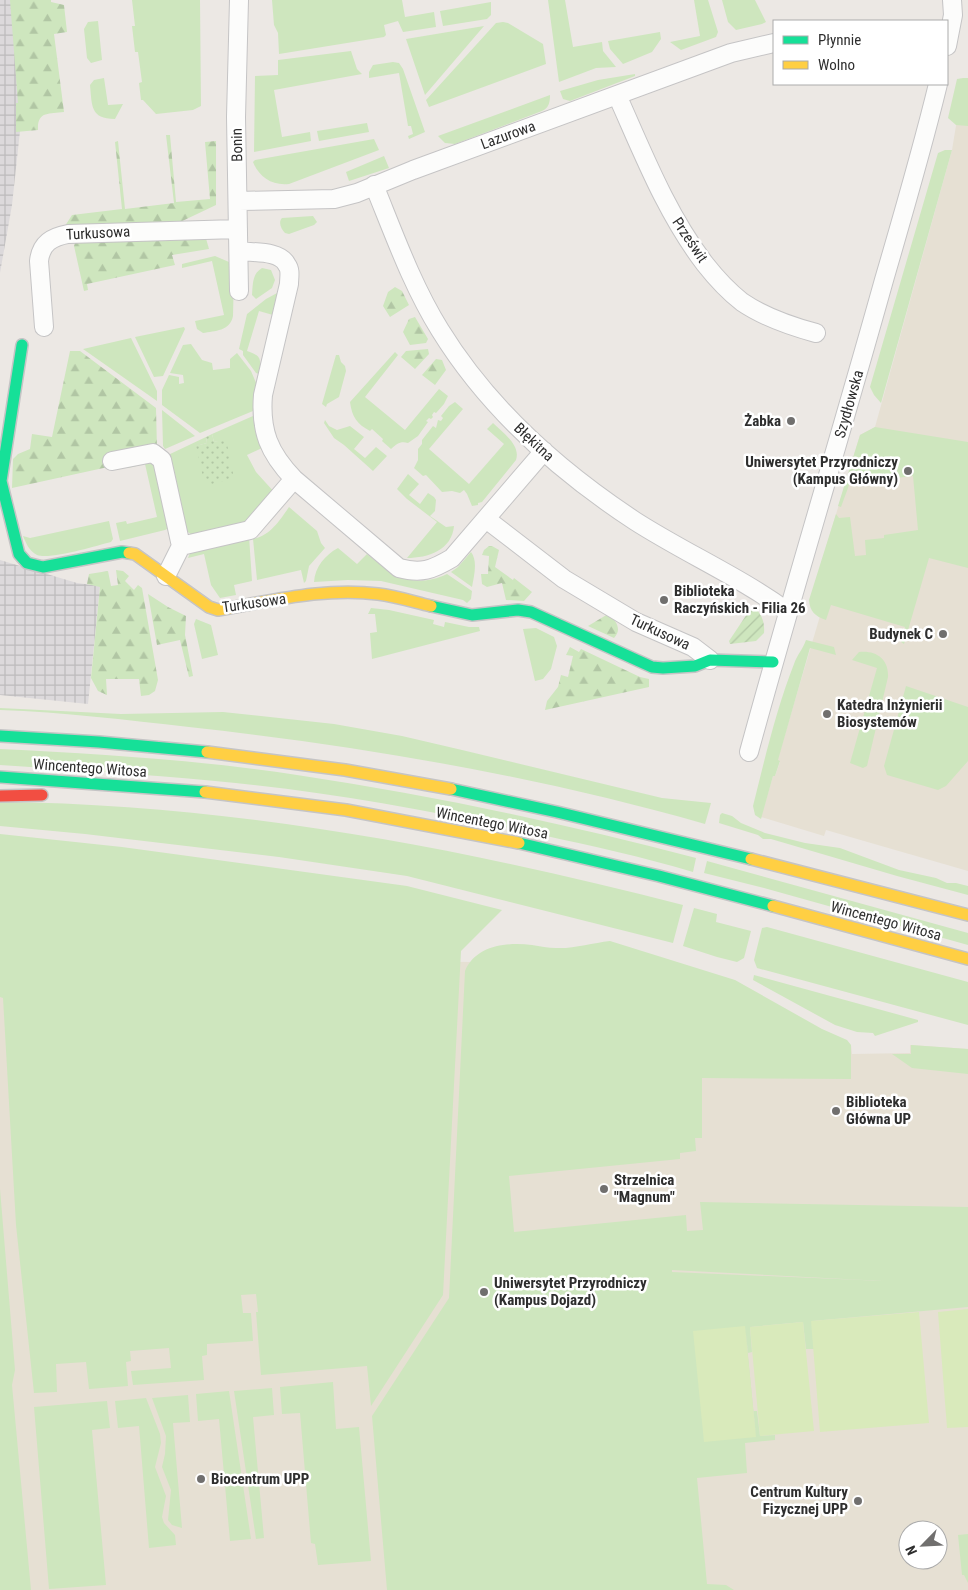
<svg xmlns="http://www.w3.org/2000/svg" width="968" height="1590" font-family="'Roboto Condensed',sans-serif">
  <defs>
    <pattern id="industrial-grid" width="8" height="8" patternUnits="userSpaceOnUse" patternTransform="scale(1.25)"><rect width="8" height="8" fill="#dcd9db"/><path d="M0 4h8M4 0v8" fill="none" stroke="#bdbbbc"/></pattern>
    <pattern id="forest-firs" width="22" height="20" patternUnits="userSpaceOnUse" patternTransform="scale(1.25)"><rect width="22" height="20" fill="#cee6be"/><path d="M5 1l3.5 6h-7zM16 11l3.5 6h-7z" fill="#b1c6a4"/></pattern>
    <pattern id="park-dots" width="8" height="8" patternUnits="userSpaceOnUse" patternTransform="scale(1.25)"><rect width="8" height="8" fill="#cee6be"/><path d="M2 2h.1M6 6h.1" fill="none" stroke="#b1c6a4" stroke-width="1.8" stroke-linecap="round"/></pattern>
    <pattern id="garden-furrows" width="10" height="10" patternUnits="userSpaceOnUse" patternTransform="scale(1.25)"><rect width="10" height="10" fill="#cee6be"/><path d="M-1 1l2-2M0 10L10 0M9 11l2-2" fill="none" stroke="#b1c6a4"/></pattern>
  </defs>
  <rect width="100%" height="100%" fill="#ece8e4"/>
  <path fill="url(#industrial-grid)" d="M0,0h16l4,131 -8,74 -12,68z
    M0,560l77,23 23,3 -12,118 -88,-9z"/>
  <path fill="#e6e0d3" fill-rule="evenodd" d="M968,81v790l-142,-41 -2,6 -63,-19 12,-41h2l5,-14 -3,-1 54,-182 -14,-2 43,-142 15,-8 77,-277 11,-67z
    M56,958l418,4 377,83 1,9 58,-1v-8l58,4v541h-968v-631zM908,1530h30v30h-30z"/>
  <path fill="#cee6be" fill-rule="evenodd" d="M132,0h68l1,106 -8,4 -37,4 -13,-14h-2l-2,-17 3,-1 -4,-30h-3l-3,-26h3z
    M272,0h130l3,17 29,-5 2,15 -33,5 -5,-11 -14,4 2,10 -2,2 -105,17 -1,-21 -4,-8z
    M548,0h17l8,47 29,-5 1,9 13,16 -20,1 -37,14z
    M694,0h14l10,32 -2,5 -35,13 -11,-8 30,-6z
    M722,0h33l11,22 -4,2 -26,6 -8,-8z
    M491,2v13l-4,4 -44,7 -3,-15z
    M98,21l4,39 -11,3 -4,-5 -3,-29 4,-7z
    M503,22l5,1 35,21 3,20 -117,43 -3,-7 70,-77z
    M484,26l-59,69 -19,-56z
    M660,32l1,7 -9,13 -29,12 -13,-15 -2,-8z
    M351,51l6,18 5,5 -88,16 8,47 28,-5 1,9 -57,11 1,-76 23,-1v-15z
    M393,62l6,1 4,6 22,63 -16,7 -1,-3 5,-2 -2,-8h-3l-9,-53 -30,5v-6l4,-7z
    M635,74v2l-65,25 -7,-2 -3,-8 38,-11z
    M104,78l4,27 15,-1 -8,15c-25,0 -23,-14 -25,-34l4,-5z
    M963,78h5v48l-12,-1 -8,-7 9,-39z
    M550,95c0,7 -1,13 -8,16l-87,33 -10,-1 -7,-7z
    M367,123l2,9 -50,9 -2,-10z
    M374,139l5,11 -90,34c-17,2 -30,-7 -36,-22l2,-2z
    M945,150h7l-71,253 -7,-8 -4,-8 68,-234z
    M384,156l5,12 -40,13 -3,-9z
    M313,216l4,6 -3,3 -25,9 -4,-1c-4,-4 -7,-11 -3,-15z
    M215,256l14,6 5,11 -1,43c-3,15 -18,15 -30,17l-6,-4 -2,-8 29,-6 -12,-54 -30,7v-4z
    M262,268l9,2 4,10 -3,8 -16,11 -4,-4c1,-11 0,-21 10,-27z
    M279,292l-6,23 -14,-4 -12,40c15,5 14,8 12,23l-3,-1 -13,-18v-4l-4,-2 8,-35 19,-15z
    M184,327l1,2 -22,47 -9,1 -19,-40z
    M131,338l26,53v10l-74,-52z
    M191,344l11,16 10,3 1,7 17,-2v-9l7,-6 14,18 6,14 -4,26 -53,22 -38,-28v-15l7,-15 10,2v7l5,-1 -1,-8 -13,-2 13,-28z
    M395,352l3,3 -33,42 40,33 34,-41 9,7 -4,8 -8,9 -2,-1 -2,3 1,2 -2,2 -2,-1 -3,3 2,1 -10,14 -10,7c-8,-2 -11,1 -17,6l-9,-8 1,-2 -11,-10 -2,2c-13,-7 -18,-14 -20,-29z
    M336,355h3l2,7 4,4 1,5 -7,26 -12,7 -1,3 -4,-3z
    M455,402l8,7 -34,40 40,35 35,-40 -17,-15 6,-6c10,10 28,22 23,37l-34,42 -4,1v2l-6,1 -5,-12 -3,-4 -4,3 -8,-2 -10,1 -16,-17 -3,1 -9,-8 4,-8v-11l4,-5v-4l11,-14 3,2 2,-8 3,1 2,-3 -2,-2 8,-10z
    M162,410l33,26 -30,13 -2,-3z
    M253,416l9,32 -15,7 9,17 19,21 -23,28 -58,15 -11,-7 -15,-74 38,-18 1,6 -11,3 30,-6 -12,2 -2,-8z
    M325,420l4,6 8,4 13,-4 14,11 -10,12 11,9 11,-11 11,9 -14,15 -29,-26 -10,-7 -10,-15z
    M875,427l93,15v126l-39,-10 -25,86 -3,-2 4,-15 -74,-22 -5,15c-11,-4 -16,-8 -17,-20l27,-86 3,4 11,-1 5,39 11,-1 -1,-15 19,-2v-3l34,-5 -5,-54 -34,4 -1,-3 -20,2 -6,-2 -11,30 -3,-1 22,-71z
    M145,460l10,4 14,64 -4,2 -45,11 -4,-18 10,-2 1,3 30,-7 -12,-53 -17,4v-5z
    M408,474l11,10 -10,11 11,9 8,-11 6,4 2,3 -1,11 -5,5 16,11 8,-1c-2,24 -26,32 -47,32l30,-36 -30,-23 -10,-10z
    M289,507l28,24 4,12 4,5 -16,18 -3,15 -2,2 -3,-13 -44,10 -4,-41c17,-3 27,-19 36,-32z
    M109,521l4,18 -2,3c-16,4 -61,18 -74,13 -8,-4 -11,-12 -14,-19l7,2z
    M249,536l3,45 -18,4 2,10 -16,3 -9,-13 -7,-31 -16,4 2,-5 6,-5z
    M338,548l19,16 10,-10c26,21 46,36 80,20l25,17 -1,8 -4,4 -4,-3 -82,-19 -33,-1 -34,2c1,-15 11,-27 24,-34z
    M471,552c7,9 3,24 1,35l-21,-15 7,-5z
    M371,608l18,2 45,10 -1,4 11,3 1,-5 24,5h10l1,4 -108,28 -2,-26 7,-1 -2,-18h-7z
    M196,619l15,6 7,30 -16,4 -8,-35z
    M536,628l18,9 3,9 -6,23 -8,10 -8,2 -12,-52z
    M806,640l28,7 2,8 -26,-7 -32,112 2,1 -5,15h-2l-12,43 -6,-4 -2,-9c12,-48 23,-96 41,-142 3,-9 9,-15 12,-24z
    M859,652c17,-2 30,7 29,25l-21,89 -4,2 -13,-5 27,-95 -25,-8z
    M906,686l62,21v54l-22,25 -8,4 -51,-15 -3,-9z
    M0,708l121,6 102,-2 111,12 68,12 60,14 200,48 49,5 -6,21c-169,-48 -342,-78 -516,-97 -63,-7 -126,-15 -189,-17z
    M0,749c99,5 199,11 297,26 135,20 268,49 399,83l-3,14c-50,-15 -101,-26 -151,-37 -108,-24 -217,-44 -327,-54 -72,-7 -144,-11 -215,-16z
    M0,802c229,2 463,46 683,103l-10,38 -266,-67 -128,-19 -194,-23 -85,-8z
    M722,813l10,3 9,7 24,10 40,10 35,5 59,22 37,8 11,5h9l12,3v9l-71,-19 -126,-37h-8l-5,-4 -39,-12 1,-8z
    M0,834l122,13 285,39 95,24 -41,41 -18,344 -72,111 -4,-40 -106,9 -5,-63h2l-2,-18 -15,1 2,18h8l2,28 -46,3v11l-5,1 2,24 -71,5 -2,-14 40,-3 -2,-20 -39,3 1,10 -5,1 2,24 -39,3 -3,-27 -30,2 1,28 -23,1 -18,-168 -13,-227 -3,-1z
    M707,861l261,72v12l-204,-57 -60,-15z
    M694,908l23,6 -1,8 35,9 -7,27 -7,4 -20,-5 -34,-11z
    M767,927l201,55v43l-211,-57 -3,-8 8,-32z
    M610,941l125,39 87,49 25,11 4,5v34l-149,-1v60h-7l1,13 -16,2v6l-171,17 5,56 172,-17 1,16 16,-1 -3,-28 268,5v100l-156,14 2,28h-8l-3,-27 -53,5 2,25 -4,1 -3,-27 11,111 -3,-26h4l3,25 15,-1v5l-30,3 2,30 -50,5 10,106 19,1 8,5h-347l-15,-174 77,-118 16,-327c11,-26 42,-29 67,-26 8,1 16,3 24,3 17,1 36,-5 54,-7zM672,1270l211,11h1l-212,-9z
    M754,975l164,45v2l-43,14 -2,-3 -16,-1 -22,-7 -82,-45z
    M911,1045l57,4v25l-56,-6 -20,-14h19z
    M0,1189l15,181 -3,15 19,205h-31z
    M333,1382l3,47 23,-2 12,134 -53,4 -3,-21 -4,-1 -11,-130 -18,1 -2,-27z
    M272,1388l2,27 -21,2 11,121 -8,1 -22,-148z
    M229,1391l22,148 -21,2 -11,-122 -21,2 -2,-27z
    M188,1395l2,27 -17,1 9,105 -10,-3 -4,-5 3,-30 -9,-23 3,-13 1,-18 -14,-38z
    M146,1398l14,36 1,9 -6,24 11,29 -4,21 2,6 11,12 1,10 -27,3 -10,-122 -21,2 -3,-27z
    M107,1401l3,27 -18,2 14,155 -57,4 -15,-182z
    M968,1534v49l-4,-8h-2l-4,-40z"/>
  <path fill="url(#forest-firs)" d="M10,0h41v2l13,3 3,27 -13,2 10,78c-15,2 -27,-1 -26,18l-22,2v-29h2z
    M166,135h4l6,67 34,-3 -5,-57 11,-1v64l-40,19 -113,5 9,-14 50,-6 -7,-67 3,-1 7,68 49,-6z
    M205,235l4,14 -37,6 3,10 -88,19 1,6 -4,1 -10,-45 2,-6z
    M395,287l7,4 7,14 -19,12 -7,-11 5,-14z
    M415,317l13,22 -2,4 -16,2 -7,-13 6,-13z
    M428,349l1,5 -14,15 -14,-12 5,-6z
    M70,351h10l76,57 1,41 -49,18 -96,21 1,-29 5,-5 12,-5 2,-15 20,3z
    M436,359l6,1 4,10 -11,15 -13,-10z
    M489,546h3l7,4 -4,17 18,13 1,-2 18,14 -8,9 -18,-1 -4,-17 -15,4 -5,-3 -1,-10h7l1,-18 -7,-1 2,-5z
    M116,570l7,1 6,5 -4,5 9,9 4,-5 4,3 16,92 -3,11 -6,4 -8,1 -2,-17h-33l1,16 -9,-4 -7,-13 9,-91 -13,-3 2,-10 19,-3 3,15 7,-1z
    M148,594l20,13 18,9 -1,19 8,41 -4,1 -9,-37 -23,5z
    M608,614c9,7 14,16 6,24l-26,-12z
    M570,647l9,5 2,-3 59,28 9,2v8l-104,23 2,-9 11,-14 3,-12 7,2 5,-21 -7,-1z"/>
  <path fill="url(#park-dots)" d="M212,434l2,8 12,-3 8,39 -29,8 -9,-40 11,-3 -1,-6z"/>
  <path fill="url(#garden-furrows)" d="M753,605c8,9 12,16 11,28l-8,8 -26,3 -1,-3z"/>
  <path fill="#d9eabb" d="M968,1309v118l-21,1 -9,-116z
    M919,1312l10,111 -109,9 -9,-111z
    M803,1322l11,109 -54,5 -10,-109z
    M745,1326l11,111 -52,5 -11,-111z"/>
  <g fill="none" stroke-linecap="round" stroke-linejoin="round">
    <defs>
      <path id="street" d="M239,0l-3,117 3,174
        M947,46l6,-31 -1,-15
        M617,95c26,58 49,118 88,169 11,14 23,27 37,38 22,15 48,24 74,31
        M374,185c20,49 38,100 66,145 48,78 119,141 195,191 50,32 105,56 153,91
        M238,201l96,-2 23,-6 56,-23 318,-117 43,-10
        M239,251c14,2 41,-1 48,14 4,5 2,13 2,19l-26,111c-3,36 6,58 31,84l105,89c22,6 33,2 53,-10l92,-107
        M44,327l-5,-66c2,-18 13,-24 29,-27l170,-5
        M112,461l41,-8 9,7 19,86 -15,30
        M486,519l78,60 72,43 57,25 17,13
        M181,546l69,-16 44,-51
        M749,752c43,-158 91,-314 135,-472 19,-65 38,-130 54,-196"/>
      <path id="fast" d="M22,345l-21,136 18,73 8,9 16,4 79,-15 7,1
        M431,606l41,9 46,-5 13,2 121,55 11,1 32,-2 15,-6 63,2
        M0,736l99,6 108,10
        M0,777l205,15
        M451,789l106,23 194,47
        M519,843l140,33 114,30"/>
      <path id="slow" d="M129,553l6,1 74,53 9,3c53,-9 107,-23 160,-16 18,2 36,8 53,12
        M207,752l138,18 106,19
        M205,792l141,18 173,33
        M751,859l217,56
        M773,906l195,53"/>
      <path id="jam" d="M0,796l42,-1"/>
    </defs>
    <use href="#street" stroke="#c5c4c5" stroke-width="20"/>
    <use href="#fast" stroke="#c5c4c5" stroke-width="14"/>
    <use href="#slow" stroke="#c5c4c5" stroke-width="14"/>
    <use href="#jam" stroke="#c5c4c5" stroke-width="14"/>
    <use href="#street" stroke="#fcfcfb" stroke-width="18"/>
    <use href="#fast" stroke="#16e098" stroke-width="11"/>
    <use href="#slow" stroke="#ffcf43" stroke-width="11"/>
    <use href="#jam" stroke="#f24e42" stroke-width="11"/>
  </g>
  <g fill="#706f6e" stroke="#fff" stroke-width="2">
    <circle cx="791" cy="421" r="5"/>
    <circle cx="908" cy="471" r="5"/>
    <circle cx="664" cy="600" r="5"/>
    <circle cx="943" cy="634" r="5"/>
    <circle cx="827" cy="714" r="5"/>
    <circle cx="836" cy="1111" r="5"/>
    <circle cx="604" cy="1189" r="5"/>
    <circle cx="484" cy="1292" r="5"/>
    <circle cx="201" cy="1479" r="5"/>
    <circle cx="858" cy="1501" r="5"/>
  </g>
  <g text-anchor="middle" stroke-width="5" stroke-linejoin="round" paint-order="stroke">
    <g font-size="15" fill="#2e2e2e" stroke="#fff">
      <text transform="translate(508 135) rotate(-20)" y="5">Lazurowa</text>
      <text transform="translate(237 145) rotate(-91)" y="5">Bonin</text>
      <text transform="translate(98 233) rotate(-3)" y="5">Turkusowa</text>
      <text transform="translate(690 240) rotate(56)" y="5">Prześwit</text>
      <text transform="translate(849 404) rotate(-74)" y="5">Szydłowska</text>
      <text transform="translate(534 442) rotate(43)" y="5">Błękitna</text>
      <text transform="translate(254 603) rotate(-8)" y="5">Turkusowa</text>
      <text transform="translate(660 632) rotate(25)" y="5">Turkusowa</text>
      <text transform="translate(90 768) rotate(4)" y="5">Wincentego Witosa</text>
      <text transform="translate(492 823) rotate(11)" y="5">Wincentego Witosa</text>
      <text transform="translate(886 921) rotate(15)" y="5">Wincentego Witosa</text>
    </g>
    <g font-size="15" font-weight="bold" fill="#2e2e2e" stroke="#fff" text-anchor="start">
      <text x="781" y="426" text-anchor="end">Żabka</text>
      <text x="898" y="467" text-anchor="end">Uniwersytet Przyrodniczy<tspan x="898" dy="17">(Kampus Główny)</tspan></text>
      <text x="674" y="596">Biblioteka<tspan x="674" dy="17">Raczyńskich - Filia 26</tspan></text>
      <text x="933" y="639" text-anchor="end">Budynek C</text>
      <text x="837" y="710">Katedra Inżynierii<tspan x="837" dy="17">Biosystemów</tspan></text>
      <text x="846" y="1107">Biblioteka<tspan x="846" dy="17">Główna UP</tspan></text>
      <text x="614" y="1185">Strzelnica<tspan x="614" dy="17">"Magnum"</tspan></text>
      <text x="494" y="1288">Uniwersytet Przyrodniczy<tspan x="494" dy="17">(Kampus Dojazd)</tspan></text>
      <text x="211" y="1484">Biocentrum UPP</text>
      <text x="848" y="1497" text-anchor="end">Centrum Kultury<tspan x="848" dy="17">Fizycznej UPP</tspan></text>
    </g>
  </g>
  <rect x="773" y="20" width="175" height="65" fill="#ffffff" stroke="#ababab"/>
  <rect x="783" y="36" width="25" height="8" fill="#16e098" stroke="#ababab"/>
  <text x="818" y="45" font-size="15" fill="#2e2e2e">Płynnie</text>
  <rect x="783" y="61" width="25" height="8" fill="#ffcf43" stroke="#ababab"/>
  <text x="818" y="70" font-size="15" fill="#2e2e2e">Wolno</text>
  <g transform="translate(923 1545) rotate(246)"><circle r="24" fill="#ffffff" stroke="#ababab"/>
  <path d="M0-4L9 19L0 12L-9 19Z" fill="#706f6e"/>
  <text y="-8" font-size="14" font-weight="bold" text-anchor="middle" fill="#2e2e2e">N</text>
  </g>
</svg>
